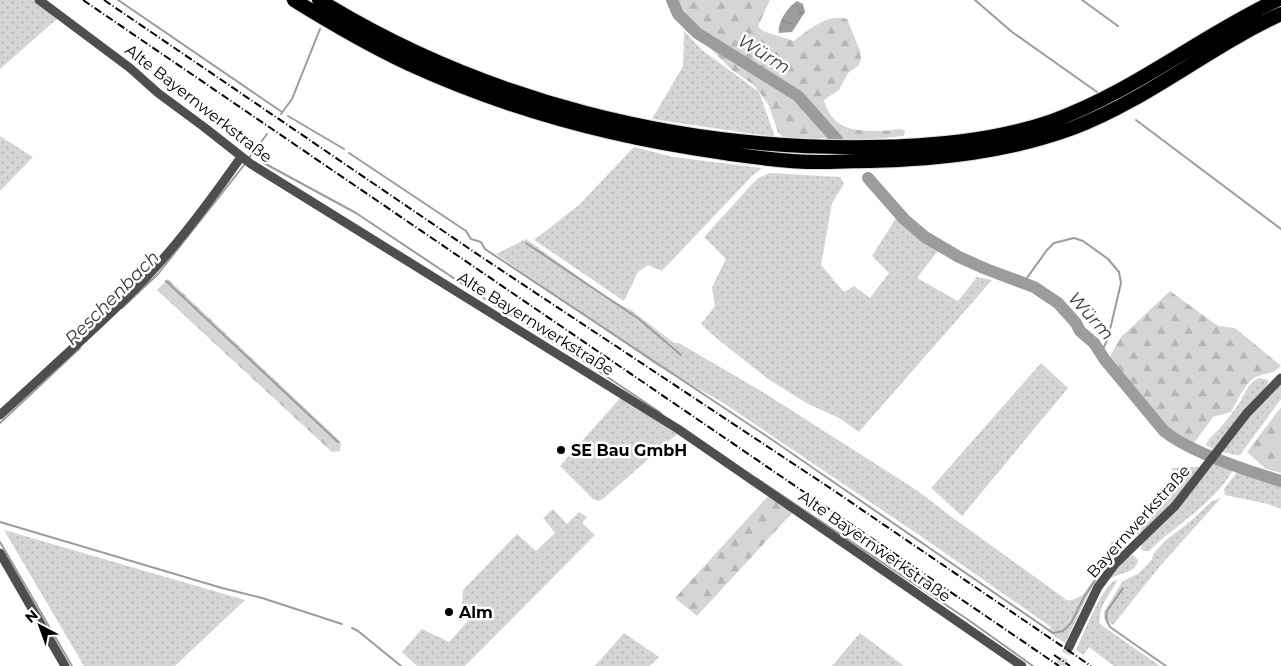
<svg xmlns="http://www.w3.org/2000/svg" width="1281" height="666" font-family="Montserrat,sans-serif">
  <defs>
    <pattern id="grass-dots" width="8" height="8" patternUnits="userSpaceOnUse" patternTransform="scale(1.25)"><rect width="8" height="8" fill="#d5d5d5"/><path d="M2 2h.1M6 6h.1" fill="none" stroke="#b5b5b5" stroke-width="1.8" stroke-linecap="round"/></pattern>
    <pattern id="forest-firs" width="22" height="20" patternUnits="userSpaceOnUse" patternTransform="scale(1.25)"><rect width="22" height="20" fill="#d5d5d5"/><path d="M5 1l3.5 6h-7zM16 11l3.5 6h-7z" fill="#b5b5b5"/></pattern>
    <pattern id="water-ripples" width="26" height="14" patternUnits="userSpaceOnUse" patternTransform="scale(1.25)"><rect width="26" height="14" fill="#9c9c9c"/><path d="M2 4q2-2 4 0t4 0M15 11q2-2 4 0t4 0" fill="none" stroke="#7d7d7d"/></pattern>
  </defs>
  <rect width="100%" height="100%" fill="#fff"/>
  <path fill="url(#grass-dots)" d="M0,0h33l25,18 -58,51z
    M684,31l18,19 57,42 16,45 -123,-18 31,-53z
    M0,136l33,21 -33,34z
    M634,147l39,10 89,11 -11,9 -89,94 -14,-6 -10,7 -14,29 -90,-61 45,-35z
    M770,173l70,4 4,7 -12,19 -11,62 23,27 10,-6 16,12 19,-25 -17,-17 24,-38 42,33 -21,27 41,23 19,-24 15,3 -133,152 -20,-14 -31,-14 -40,-25 -53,-42 -14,-13 14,-18 -3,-19 14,-28 -22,-22 49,-54 7,-6z
    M526,239l82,59 23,12 43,33h5l87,51 152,97 31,24 115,83 2,2c5,1 10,-1 15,-4 6,-5 20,-26 22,-33 3,-10 3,-18 13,-24l5,1 2,8 -24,28 -12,21 -22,46 -18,-12 4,-4 -126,-88 -203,-137 -63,-35 -163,-113z
    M1041,363l27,25 -106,128 -31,-28z
    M1259,378l9,2v3l-2,4 -53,62 -7,-4c2,-7 10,-12 15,-18 5,-7 12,-14 17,-22 6,-10 10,-22 21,-27z
    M1281,382v17l-41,56h-5l-12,-3 35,-47z
    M621,397l56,37 -73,64 -5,3 -6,-2 -33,-33z
    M1221,455l16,5c-11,36 -62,65 -88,91h-6l-2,-3 1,-4 29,-28z
    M1199,467c-11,16 -49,70 -69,69l-3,-3v-4l43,-36c6,-9 6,-15 1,-25z
    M1238,471l43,14v24l-13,-5 -43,-9 -1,-6z
    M1221,498l-61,68 -47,59 -9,-7v-6l18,-30 17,-9 8,-8 5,-6 2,-6 11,-12 27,-21 20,-19z
    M553,509l14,15 12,-12 8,5 -5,6 13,12 -130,131h-48l-15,-14 20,-23 27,13 19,-21 -6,-12 1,-19 54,-56 19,17 19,-18 -12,-15z
    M4,530l241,70 -70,66h-91z
    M1133,555l5,5c-2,14 -18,12 -28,19 5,-9 13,-21 23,-24z
    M1116,580l1,1c-7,14 -20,26 -17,43l60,42h-46l-25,-19 -5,8 -8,-5c8,-16 25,-63 40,-70z
    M624,633l35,24 -9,9h-55z
    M860,633l44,33h-72z"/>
  <path fill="url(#forest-firs)" d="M676,0h94l-12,26 5,5 31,10c14,-11 34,-28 53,-22l13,32 1,9 -3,6 -10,7 -9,17 -15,10c9,37 47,32 77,29l4,2 -1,5 -52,5 -28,-3 -30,3 -10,-3 -6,-6 -10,-28 -14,-19 -22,-15 -23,-23z
    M168,279l173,163 -1,9 -8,1 -175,-162z
    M1170,291l48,35 17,2 46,38c-11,10 -14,6 -25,11 -11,5 -19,25 -25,35l-18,5 -19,26 -19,-8 -16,-16 -50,-61 12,-21z
    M1281,407v66l-15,-4 -19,-17z
    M769,495l24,17 -96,104 -22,-18z"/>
  <path fill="url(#water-ripples)" d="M797,1l6,3 2,8 -13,20 -13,1c-2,-11 9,-26 18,-32z"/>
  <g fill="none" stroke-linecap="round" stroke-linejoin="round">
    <path stroke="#9c9c9c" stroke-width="2" d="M118,0l164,112
      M975,0l37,32 85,60
      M1082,0l36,26
      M281,114l11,-15 28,-70
      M288,116l56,33
      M1136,120l145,109
      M349,153l117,78 5,8 10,3 4,7 286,190 282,194 10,-2 8,-8 13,-26 15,-23
      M249,158l18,-24
      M262,162l94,51 126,84 103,65 76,51
      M526,243l113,76 42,36
      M166,281l172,161
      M1024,282l23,-32 7,-7 20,-5 9,3 25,18 11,13 2,11 -13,55 -7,15
      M122,308l36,-34 87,-110
      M0,423l80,-75
      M756,478l211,141 66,47
      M0,522l222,66 40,10 80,26
      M0,542l72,124
      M1123,588l-16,23 -1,8 4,8 56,39
      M352,628l6,3 43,35"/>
    <path stroke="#9c9c9c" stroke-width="12" d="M672,0l6,14 19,19 101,63 39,44
      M868,178l36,41 21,18 34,20 27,12 48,18 24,16 18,20 4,8 14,12 11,17 59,71c25,21 84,40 117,50"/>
    <path stroke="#d9d9d9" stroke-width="9" stroke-dasharray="9 4.5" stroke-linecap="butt" d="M1060,666l9,-19"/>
    <defs>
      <path id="highway" d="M294,0c37,23 75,45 115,64 98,45 202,73 309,88 32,5 67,10 100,10 17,0 35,-1 52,-1 69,-2 138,-9 203,-33 74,-28 136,-81 208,-114
        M319,0c164,101 359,150 551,147 61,-1 124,-6 182,-26 81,-29 147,-84 225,-121"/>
    </defs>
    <use href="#highway" stroke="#dbdbdb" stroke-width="16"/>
    <path stroke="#4e4e4e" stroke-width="9" d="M39,0l91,68 28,25 46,34 47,37 427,265 344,237
      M0,415c41,-38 83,-75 123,-114 45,-43 82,-93 118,-144
      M0,553l65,113
      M1069,647l29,-60 17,-23 60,-58 72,-93 34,-35"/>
    <use href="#highway" stroke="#000" stroke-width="14"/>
    <path stroke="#000" stroke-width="2" stroke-dasharray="8 2.5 1 2.5" stroke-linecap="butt" d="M83,0l976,666
      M104,0l376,256 353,234 258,176
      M1054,655l16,11"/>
  </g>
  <g fill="#000" stroke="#fff" stroke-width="2">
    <circle cx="561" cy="450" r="5"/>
    <circle cx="449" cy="612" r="5"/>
  </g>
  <g text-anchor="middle" stroke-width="5" stroke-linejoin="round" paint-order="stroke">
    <g font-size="16" fill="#000" stroke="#fff">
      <text transform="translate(199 103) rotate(38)" y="6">Alte Bayernwerkstraße</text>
      <text transform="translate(536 323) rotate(32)" y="6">Alte Bayernwerkstraße</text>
      <text transform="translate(1138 521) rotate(-48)" y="6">Bayernwerkstraße</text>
      <text transform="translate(875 546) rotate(35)" y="6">Alte Bayernwerkstraße</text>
    </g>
    <g font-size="16" font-weight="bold" fill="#000" stroke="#fff" text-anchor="start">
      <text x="571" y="456">SE Bau GmbH</text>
      <text x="459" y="618">Alm</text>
    </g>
    <g font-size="18" font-style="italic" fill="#3d3d3d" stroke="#fff">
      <text transform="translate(764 54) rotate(32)" y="6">Würm</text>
      <text transform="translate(112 298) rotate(-45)" y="6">Reschenbach</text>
      <text transform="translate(1091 316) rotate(48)" y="6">Würm</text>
    </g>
  </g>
  <g transform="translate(40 626) rotate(319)" stroke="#ffffff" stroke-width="4" paint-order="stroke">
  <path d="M0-4L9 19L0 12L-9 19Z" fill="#000000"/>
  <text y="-8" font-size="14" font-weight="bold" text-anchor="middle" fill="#000000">N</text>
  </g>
</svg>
